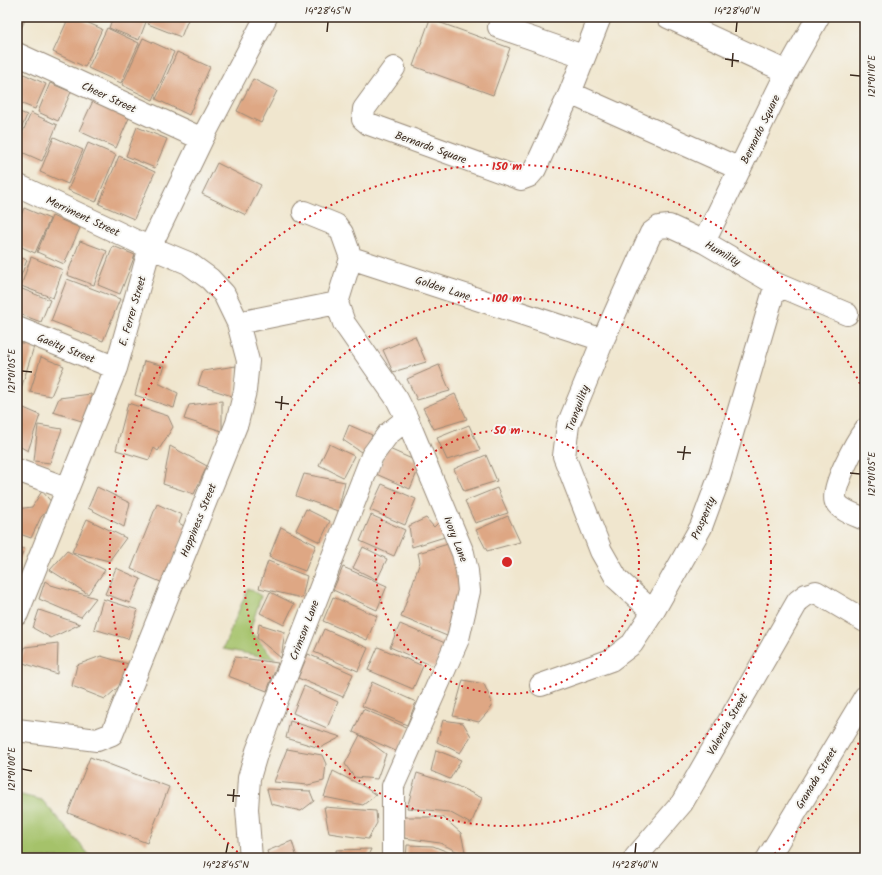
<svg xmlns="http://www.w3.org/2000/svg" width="882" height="875" font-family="Kalam,sans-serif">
  <rect width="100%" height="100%" fill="#f6f6f2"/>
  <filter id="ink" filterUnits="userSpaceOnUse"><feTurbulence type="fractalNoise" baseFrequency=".025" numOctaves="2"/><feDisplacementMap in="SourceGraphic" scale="8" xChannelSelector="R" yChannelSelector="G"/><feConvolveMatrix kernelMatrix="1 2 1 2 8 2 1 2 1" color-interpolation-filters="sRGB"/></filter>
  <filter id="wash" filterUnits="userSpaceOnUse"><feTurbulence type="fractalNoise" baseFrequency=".012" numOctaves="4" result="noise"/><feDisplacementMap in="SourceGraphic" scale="16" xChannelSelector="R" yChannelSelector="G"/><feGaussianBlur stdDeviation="0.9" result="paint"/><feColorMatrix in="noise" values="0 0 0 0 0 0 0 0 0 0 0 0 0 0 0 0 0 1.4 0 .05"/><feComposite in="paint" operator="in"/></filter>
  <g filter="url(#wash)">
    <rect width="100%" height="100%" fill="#f0e6ce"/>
    <path fill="#a5c26a" stroke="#707644" d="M248,588l13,8 -11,35 25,28 -52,-10z
      M17,794l25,6 50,58h-75z"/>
    <g id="blocks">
      <path fill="#dea784" d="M17,17h9l-9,21z
        M69,17h6l27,12 -17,38 -32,-15z
        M113,17h35l-9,23 -30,-12z
        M151,17h38l-8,20 -33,-13z
        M430,19l80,29 -17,47 -80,-29z
        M107,28l32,15 -18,40 -33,-15z
        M143,38l31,14 -21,48 -31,-15z
        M177,52l33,15 -21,48 -33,-16z
        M17,71l29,13 -11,25 -18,-7z
        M253,79l24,12 -16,32 -24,-12z
        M50,83l21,9 -13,29 -20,-9z
        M93,101l36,17 -13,30 -37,-17z
        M17,111l10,4 -10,24z
        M31,113l26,12 -15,36 -25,-11v-5z
        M137,127l30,12 -12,29 -29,-12z
        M54,137l29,13 -15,34 -28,-12z
        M88,143l28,12 -20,47 -28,-12z
        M119,156l36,16 -21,47 -35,-15z
        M217,163l44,22 -15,30 -44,-21z
        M24,208l26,11 -15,34 -18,-8v-20z
        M52,216l28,12 -16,36 -27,-12z
        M80,241l27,10 -13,34 -27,-10z
        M113,246l22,9 -15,39 -22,-9z
        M17,256l10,4 -10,26z
        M31,257l32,13 -10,28 -32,-12z
        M67,279l53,20 -17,42 -52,-20z
        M17,287l33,13 -9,22 -24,-9z
        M415,336l11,26 -33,10 -10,-22z
        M17,343h18l-18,59z
        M41,357l23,9 -13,30 -21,-4z
        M144,361l21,5 -7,17 20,10 -4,15 -39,-13z
        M439,365l11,26 -33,9 -10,-21z
        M236,366l-1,31 -37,-12 5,-14z
        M91,394v30l-38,-12 6,-14z
        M455,394l12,25 -33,10 -11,-21z
        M222,401v30l-38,-12 5,-14z
        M128,403l40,13 5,11 -15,24 -4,-3 -5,12 -33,-10z
        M17,405l23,10 -12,36 -11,-6z
        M38,425l24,4 -12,34 -16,-2z
        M349,425l23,10 -8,19 -21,-14z
        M469,425l11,25 -33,10 -10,-22z
        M329,444l25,12 -11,21 -24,-12z
        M170,446l37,20 -13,28 -31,-10z
        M387,448l34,15 -11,26 -34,-15z
        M486,455l11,26 -33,10 -10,-22z
        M304,474l41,8 -7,29 -42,-15z
        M382,484l34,15 -11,26 -35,-15z
        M97,487l33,16 -6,24 -36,-19z
        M497,488l11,25 -33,10 -10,-22z
        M42,491l11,13 -12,13 -10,21 -14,-5v-24l15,-2z
        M157,504l25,11 -3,8 8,5 -24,55 -32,-14z
        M306,509l24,12 -10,21 -24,-12z
        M371,515l34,15 -11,26 -34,-15z
        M508,516l12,26 -33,9 -11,-21z
        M426,518l8,9 5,-5 9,14 -36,11 -3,-21z
        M87,519l39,19 -17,23 -37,-9z
        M281,527l35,18 -11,26 -36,-14z
        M448,544l14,36 -2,23 -13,33 -46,-19 19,-55 -2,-9z
        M17,547l7,2 -7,18z
        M363,547l24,12 -10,21 -24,-12z
        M67,551l38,19 -17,24 -38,-24z
        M268,561l39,15 -5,22 -43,-10z
        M343,567l44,19 -10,24 -44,-20z
        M116,568l25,11 -11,24 -25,-9z
        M45,581l6,4 45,13 -15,19 -42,-18z
        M270,592l24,12 -10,21 -24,-12z
        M333,597l44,19 -10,24 -44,-19z
        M103,599l35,11 -10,29 -34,-10z
        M39,610l41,14 -29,14 -18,-10z
        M259,624l26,8 -4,26 -24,-20z
        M400,624l45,19 -10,24 -45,-20z
        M324,629l44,19 -10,23 -44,-19z
        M58,643l-1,31 -37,-12 5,-15z
        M378,647l45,19 -10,23 -45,-19z
        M308,654l45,20 -10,23 -45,-19z
        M101,656l27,8 -5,19 -18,16 -33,-13 5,-21z
        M235,657l43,6 -11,28 -39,-15z
        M463,680l21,4 7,16 1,7 -13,15 -26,-6z
        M372,682l44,20 -9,23 -45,-19z
        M304,686l34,16 -11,26 -34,-15z
        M363,709l45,19 -10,24 -38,-17 26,19 -9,25 -23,-2 -9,-13 15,-29 -7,-3z
        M443,720l20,3 8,13 -11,17 -23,-11z
        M290,721l51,16 -21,11 -34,-10z
        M287,749l35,6 4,9 -2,17 -16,4 -34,-3z
        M436,750l25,10 -11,19 -19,-8z
        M90,757l79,30 -22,56 -79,-30z
        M333,771l30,15 13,9 -13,10 -39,-8z
        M417,773l40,13 25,12 -11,26 -22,-12 -42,-4z
        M267,789l43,2 4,10 -13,10 -30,-7z
        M324,807l52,4 1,12 -9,16 -39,-6z
        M404,817h39l18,16 5,23 -26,-13 -36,-5z
        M292,841l5,17h-28l-2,-7z
        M407,845l26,1 20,8 1,4h-48z
        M371,849l-4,9h-30l-1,-8z"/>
    </g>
  </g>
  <g filter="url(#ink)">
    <use href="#blocks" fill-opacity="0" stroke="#968876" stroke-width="1"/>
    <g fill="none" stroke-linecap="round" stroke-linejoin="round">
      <defs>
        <path id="minor" d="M668,17l119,55
          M499,27l84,29
          M17,54l185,85
          M394,68l-30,41 -1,10 6,5 152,55 8,-3 6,-7 35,-76 30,-76
          M570,93l170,76
          M17,185l123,58 48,20 22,16 14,15 14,29 10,38 -3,30 -8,32 -125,311 -15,6 -80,-10
          M304,212l32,13 6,8 9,25
          M704,242l83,-170 31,-55
          M351,258l-14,45 7,20 53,76 10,20 56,134 4,18 2,20 -11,48 -65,147v72
          M351,258l252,82
          M238,323l99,-20
          M17,328l99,40
          M865,430c-8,10 -36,61 -29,72 5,9 20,13 29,17
          M17,470l49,18
          M653,612l-36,-33 -16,-28 -37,-95 4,-31 35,-85 48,-107 8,-6 10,-1 35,16 72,42 71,30
          M17,614l99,-246 34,-121 52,-108 64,-122
          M541,685l70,-25 21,-16 21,-32 48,-85 18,-49 57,-194
          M251,858l-4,-49 2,-31 8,-27 115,-295 16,-22 19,-15
          M635,858l47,-55 116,-202 8,-6 10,-3 49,29
          M768,858l97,-161"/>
      </defs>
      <use href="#minor" stroke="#968876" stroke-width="24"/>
      <use href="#minor" stroke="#fff" stroke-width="22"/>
    </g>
  </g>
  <path fill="none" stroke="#3b2a1e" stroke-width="1.5" d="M327,32l1,-10M736,32l1,-10M725,59l14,2M732,67l1,-14M850,75l10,1M22,371l10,1M275,402l14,2M281,410l1,-14M677,452l14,1M683,460l2,-14M850,473l10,1M22,769l10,2M227,795l13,1M233,802l1,-13M226,853l2,-10M635,853l1,-10"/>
  <g fill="none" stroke="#d62828" stroke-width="2" stroke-dasharray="2 4">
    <circle cx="507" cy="562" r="132"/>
    <circle cx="507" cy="562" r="264"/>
    <path d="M864 732A396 396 0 0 1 772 856M242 856A396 396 0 1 1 864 392"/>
  </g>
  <g text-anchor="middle" stroke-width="4" stroke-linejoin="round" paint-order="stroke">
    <g font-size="11" fill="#3b2a1e" stroke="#f6f6f2">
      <text transform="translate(109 97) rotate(25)" y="4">Cheer Street</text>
      <text transform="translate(760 129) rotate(-64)" y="4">Bernardo Square</text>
      <text transform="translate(431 147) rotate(20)" y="4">Bernardo Square</text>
      <text transform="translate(83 216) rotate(25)" y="4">Merriment Street</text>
      <text transform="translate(723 253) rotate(30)" y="4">Humility</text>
      <text transform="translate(443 288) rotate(18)" y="4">Golden Lane</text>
      <text transform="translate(132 311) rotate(-74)" y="4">E. Ferrer Street</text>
      <text transform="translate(66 348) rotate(22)" y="4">Gaeity Street</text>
      <text transform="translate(577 408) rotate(-70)" y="4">Tranquility</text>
      <text transform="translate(703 518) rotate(-67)" y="4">Prosperity</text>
      <text transform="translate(198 520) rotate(-68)" y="4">Happiness Street</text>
      <text transform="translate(456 539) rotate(69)" y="4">Ivory Lane</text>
      <text transform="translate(304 630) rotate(-69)" y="4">Crimson Lane</text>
      <text transform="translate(727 724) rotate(-60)" y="4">Valencia Street</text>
      <text transform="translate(816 778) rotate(-59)" y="4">Granada Street</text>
    </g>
  </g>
  <circle cx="507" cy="562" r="6" fill="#d62828" stroke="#f6f6f2" stroke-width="2"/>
  <g font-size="12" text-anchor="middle" font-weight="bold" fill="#d62828" stroke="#f6f6f2" stroke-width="4" stroke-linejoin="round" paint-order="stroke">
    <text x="507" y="170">150 m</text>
    <text x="507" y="302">100 m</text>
    <text x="507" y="434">50 m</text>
  </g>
  <rect width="882" height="875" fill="none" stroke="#f6f6f2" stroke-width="44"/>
  <rect x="22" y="22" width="838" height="831" fill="none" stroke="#3b2a1e" stroke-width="1.5"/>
  <g font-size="10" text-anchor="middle" fill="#3b2a1e">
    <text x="328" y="14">14°28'45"N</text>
    <text x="737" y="14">14°28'40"N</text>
    <text transform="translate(871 76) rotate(-90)" y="4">121°01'10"E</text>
    <text transform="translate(11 371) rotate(-90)" y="4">121°01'05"E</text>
    <text transform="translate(871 474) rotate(-90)" y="4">121°01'05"E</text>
    <text transform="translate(11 769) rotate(-90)" y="4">121°01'00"E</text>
    <text x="226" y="868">14°28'45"N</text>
    <text x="635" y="868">14°28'40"N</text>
  </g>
</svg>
